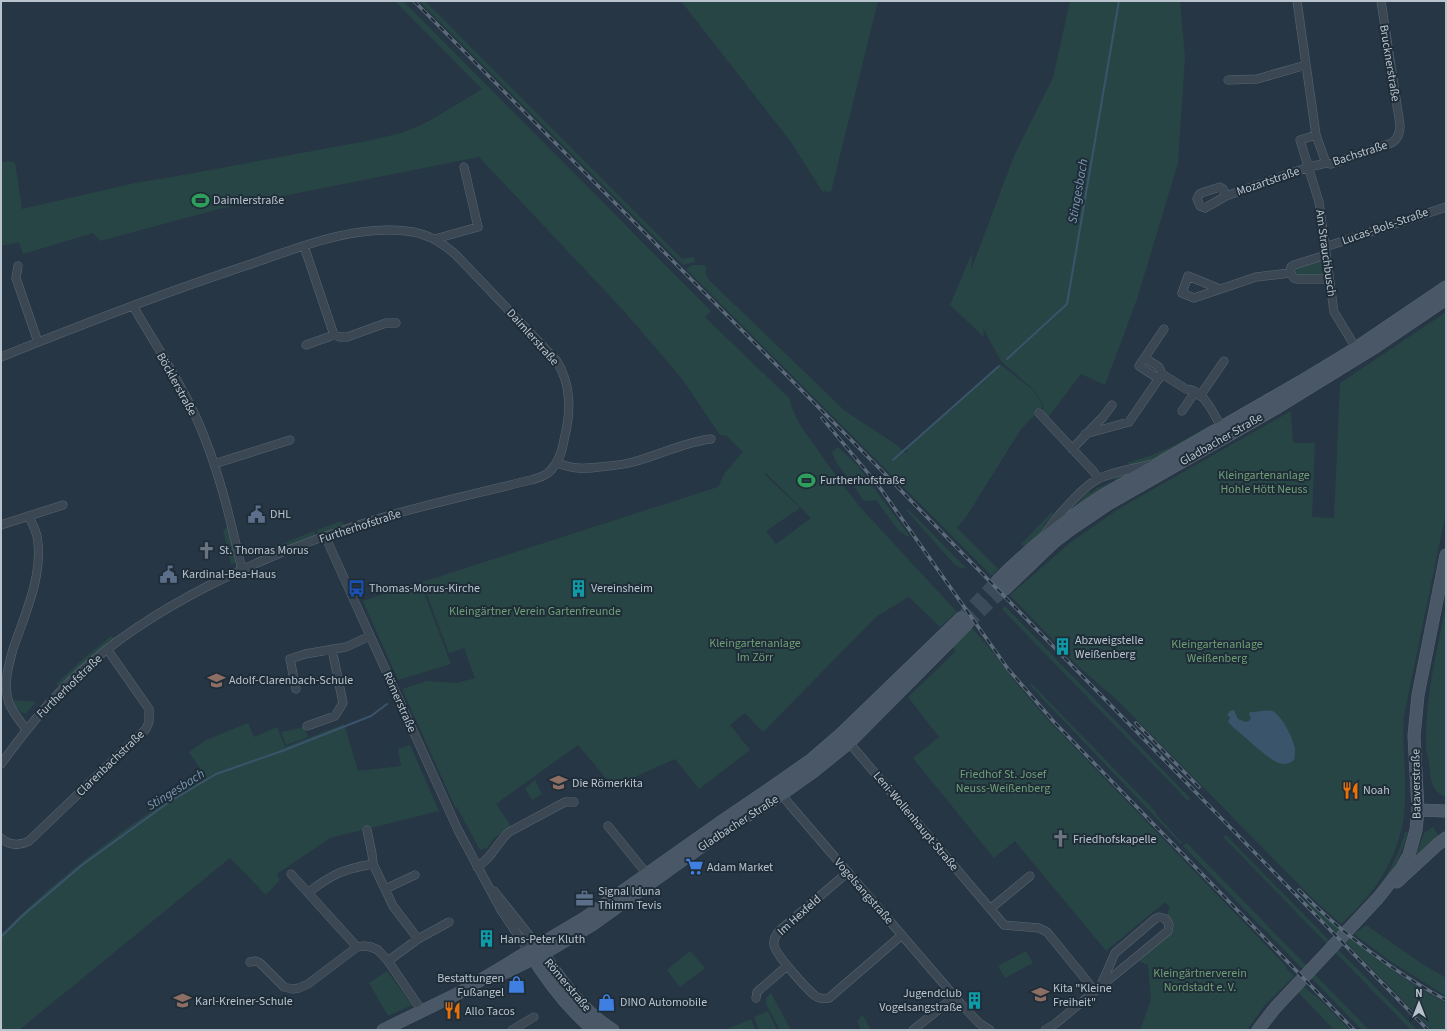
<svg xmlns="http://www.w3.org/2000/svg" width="1447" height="1031" font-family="'Source Sans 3',sans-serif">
  <rect width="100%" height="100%" fill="#263644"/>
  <path fill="#284545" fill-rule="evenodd" d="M395,1h8l308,310 -6,6 85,82 1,7 9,19 39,55 21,27 97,105 -17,15 -31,-30 -32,19 -114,116 -18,-19 -15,12 20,25 -51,39 -24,-30 -34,15 -26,15 -37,-44 -82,59 15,22 -17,12 -7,10 -7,2 -23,-43h-2l-53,-118 25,-8 30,2 18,-5 -11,-30 -15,5 -27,-71 296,-95 6,-13 19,-22 -16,-16 -7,-1 -37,-55 -60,-70 -144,-153 -256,51 -123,33 -7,-8 -70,21 -4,-12 -18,4v-84l8,-1 6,2 7,46 113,-26 37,-6 195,-36 34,-8 18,-7 12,-6 51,-31zM766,473l45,45 -35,26 -10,-13 34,-23 -35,-33z
    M419,1h6l257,258 12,-2 1,5 -12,3z
    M681,1h197l-47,191 -9,-1 -31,-49z
    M1070,1h110l5,56 -7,106 -41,136 -32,86 -24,-11 -35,46 -5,-5 3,-9 -10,-16 -33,-29 -18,-33 1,9 -34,-32 22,-52 -1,17 43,-114 39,-78z
    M1321,261l2,14 -25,1 -4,-4 3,-5z
    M692,265h12l2,2v8l3,5 136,131 52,34 8,8 3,-2 -2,-2 95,-84 32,25 10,16 -6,7 -16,16 -53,85 -11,14 41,41 -6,7 -306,-307z
    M1446,312v200l-42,204c-2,28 2,54 1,82 0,35 -14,70 -37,98 -8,10 -18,19 -27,28l-29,-26 -165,-168 -29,-29 -40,-35 -10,-10 3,-2 -4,-4 1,-1 -6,-8 -1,1 -3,-2 -2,3 -46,-48 61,-53 49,-34 171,-97 2,32h22l-3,74 22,1 6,-135z
    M1212,424l1,3c-26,15 -51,29 -79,39l-7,-3 25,-8 23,-10z
    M838,447l19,18 52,70 -1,2 -9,-6 -23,-31 -12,1 -29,-41 -3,-8z
    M1140,469l-83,52 13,-14 4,-1 16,-15v3l7,-6 17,-7 2,-6z
    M908,509l57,58 -2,2 -8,-4 -48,-54z
    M1051,513h3l-10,12 -1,8 -17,16 -5,-5z
    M341,521l3,3 -2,1 1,2 -25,8 -1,-5z
    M228,527l7,32v4l-4,2 -8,-35z
    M314,531l2,5 -45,19 -2,-6z
    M420,582l31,82 -53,16 -35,-79z
    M1446,605v192c-16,-6 -15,-19 -17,-33 -1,-6 -3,-13 -3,-19 -1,-47 11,-94 20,-140z
    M1005,606l185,192 -2,3 -186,-192z
    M971,627l20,23 25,33 33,38 237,245v2l8,8 -30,30 -17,24h-107l11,-30 -3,-35 -8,-3 1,-5 29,-26 4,-6 -7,-10 3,-8 -5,-5 -59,49 -91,-110 -21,17 -81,-100 26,-21 -31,-40 48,-46 -5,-5z
    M111,636l5,3 -56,48 -4,-3 28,-26z
    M1031,683l124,128 1,3 26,29 -1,1 -140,-147 -10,-11z
    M13,700l23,2 -10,12c-7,-2 -11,-7 -13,-14z
    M248,723l6,14 23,-10 8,20 59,-23 14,47 43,-5 -3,-17 12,-4 29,66 -109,27 -53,36 3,6 -14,15 -36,-37 -211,172h-18v-96c61,-61 131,-112 204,-158l-16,-24 17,-12z
    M304,727l4,10 -22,8 -5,-13z
    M535,780l7,14 -10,6 -7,-12z
    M1433,827l7,11 -25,20 9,-25z
    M1405,832h3c-7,28 -17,41 -34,63 14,-20 25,-40 31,-63z
    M1226,835l191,195h-6l-188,-193z
    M1187,843l182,187h-7l-179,-184z
    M1308,901c42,40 88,76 138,102v27h-14l-125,-127z
    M1366,925l55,38 25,15v18l-56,-35 -36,-27z
    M690,951l15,17 -25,19 -13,-17z
    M1026,951l7,12 -28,15 -7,-12z
    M387,971l25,34 -24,11 -19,-33z
    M1304,986l10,10 1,-1 35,35h-16l-36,-38z
    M771,993l20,37h-11l-14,-26v-6z
    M768,1011l9,19h-18l-5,-13z
    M863,1015l8,15h-10l-4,-9 3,-2v-2z
    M751,1019l4,10 -1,1h-29z"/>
  <path fill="#3a546c" d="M1234,710l4,9 8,3 3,-1 2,-3 -2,-4 1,-2c7,1 14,-3 22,-1 9,3 21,27 23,37 0,4 0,8 -1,12 -5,4 -9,5 -15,3 -9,-2 -36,-28 -45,-35l-6,-6 2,-5 -3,-2 3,-4z"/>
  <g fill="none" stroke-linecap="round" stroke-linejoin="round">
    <path stroke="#3a546c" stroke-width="2" d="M1007,359l60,-55 52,-303
      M893,460l106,-94
      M1,937l21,-21 60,-51 87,-63 47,-28 66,-23 89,-35 16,-12"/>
    <path stroke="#3c4b59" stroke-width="12" stroke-dasharray="12 6" stroke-linecap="butt" d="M961,618l36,-37
      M967,624l38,-35"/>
    <defs>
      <path id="street" d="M1297,1l19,134 10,28
        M1228,80l29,-1 49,-14
        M1316,135l-16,5 19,62 15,110 22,36 -1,4
        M1226,196l-3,-7 -3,-2 -19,6 -2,2 -2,4 3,7 5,2 21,-12 83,-29 17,-4 5,1 58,-20c8,-3 11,-10 11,-19l-19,-124
        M435,239l43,-12 -14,-60
        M304,246l30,89 6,2h7l39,-14h10
        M1325,247l121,-40
        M1326,255l-32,10 -3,2 -1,6 4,5 3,1h32
        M18,266l-2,12 22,64
        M1220,289l-32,-13 -6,17 12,5 62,-21 34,-4
        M133,306c21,36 45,72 62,109 23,50 35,103 47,155
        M306,345l28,-10
        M1,357c82,-33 165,-65 250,-93 49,-17 102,-39 155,-33 22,2 38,12 53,27l97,102c16,25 15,52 8,80 -2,12 -5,22 -14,31 -4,5 -12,7 -19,9 -49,12 -99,23 -147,37 -101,30 -215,78 -295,147 -34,29 -62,64 -88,100
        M1145,358l14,9 3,7 24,15c18,0 28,26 36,39
        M1159,379l-20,-13 25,-37
        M1200,396l24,-35
        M1182,411l13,-19
        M1039,413l54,58 5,7
        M1085,434l44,-12 33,-48
        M1072,449l31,-32 9,-12
        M557,463c16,6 26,6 43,4 11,-1 22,-2 33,-5 27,-7 51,-20 78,-23
        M214,464l76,-24
        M1,525l62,-20
        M1046,533c8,-14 39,-49 54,-55 16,-7 34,-9 51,-14
        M325,536l133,294 43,80 27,40
        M296,689l-6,-30 15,-5 41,-7 24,-11
        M307,726l28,-10 8,-13 -11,-54
        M26,729c-6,-8 -13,-16 -17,-26 -6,-18 -1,-36 4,-54 12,-35 31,-75 24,-113 -2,-7 -5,-14 -9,-20
        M846,739l158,186 35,3 8,4 48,59
        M779,791l11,14 171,199 18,19 11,7
        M608,826l39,48
        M367,830l5,24 1,10
        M1,838c9,8 18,8 28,3l117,-112 3,-7v-13l-42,-60
        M477,867c15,-9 19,-23 32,-35l56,-30h9
        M848,872l-69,59c-3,4 -6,8 -5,14 1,9 35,47 43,52 4,2 7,2 12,1l73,-63
        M291,874l66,73
        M385,889l30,-14
        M494,891l43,54
        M309,892c23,-18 35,-23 64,-28l20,42 25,33
        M990,909l40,-33
        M388,961l30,-22 31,-17
        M250,962l6,-1 4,2 24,24 8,2 7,-1 9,-4 49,-37 7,-1 7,1 7,3 10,11 34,50
        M756,998l1,-6 30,-26
        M512,1030l22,-13
        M913,1030l41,-33
        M1045,1030l10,-6 113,-93 1,-6 -3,-6 -7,-2 -4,2 -40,34 -15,34"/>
      <path id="secondary" d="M997,581c32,-32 66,-60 105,-85l198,-114 56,-34 90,-61
        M1005,589l49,-47 17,-13 37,-25 170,-97 99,-61 69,-47
        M1418,810l28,1
        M1397,882l40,-37 9,-7
        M539,948c20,30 43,63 74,82
        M530,953c18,29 38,56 64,77
        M502,974l41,-20 49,-29 134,-96 56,-35 31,-22 36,-29 118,-119
        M383,1030l76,-37 127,-76 136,-96 59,-40 31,-22 29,-25 120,-116
        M1258,1030l17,-22 103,-110 23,-29 8,-14 7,-25 2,-20 -4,-74 4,-41 28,-140"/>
    </defs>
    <use href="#street" stroke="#596671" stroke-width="9"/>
    <use href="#secondary" stroke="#596671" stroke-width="13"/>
    <use href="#street" stroke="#3b4854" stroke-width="8"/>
    <use href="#secondary" stroke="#495767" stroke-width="12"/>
    <defs>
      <path id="rail" d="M414,1l467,469 547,560
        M822,418l56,67 130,184 46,53 300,308
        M1136,723l63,64
        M1299,890c41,42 96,83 147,110"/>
    </defs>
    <use href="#rail" stroke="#5d6c7b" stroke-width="3.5"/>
    <use href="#rail" stroke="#1f2d39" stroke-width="2" stroke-dasharray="6" stroke-linecap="butt"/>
  </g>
  <defs>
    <symbol id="stadium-bare" viewBox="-9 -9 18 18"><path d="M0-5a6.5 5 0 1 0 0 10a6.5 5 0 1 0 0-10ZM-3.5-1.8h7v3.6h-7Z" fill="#2e9e5b" stroke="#1f2d39" stroke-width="2.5" paint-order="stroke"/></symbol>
    <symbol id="civic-bare" viewBox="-9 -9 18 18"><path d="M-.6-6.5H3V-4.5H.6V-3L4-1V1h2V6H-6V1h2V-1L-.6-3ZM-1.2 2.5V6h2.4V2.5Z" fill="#5c6f8a" stroke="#1f2d39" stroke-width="2.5" paint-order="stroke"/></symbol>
    <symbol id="church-bare" viewBox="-9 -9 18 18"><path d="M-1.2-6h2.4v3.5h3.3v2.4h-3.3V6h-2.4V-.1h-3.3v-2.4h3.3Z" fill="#6b7280" stroke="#1f2d39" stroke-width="2.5" paint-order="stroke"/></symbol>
    <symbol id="bus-bare" viewBox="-9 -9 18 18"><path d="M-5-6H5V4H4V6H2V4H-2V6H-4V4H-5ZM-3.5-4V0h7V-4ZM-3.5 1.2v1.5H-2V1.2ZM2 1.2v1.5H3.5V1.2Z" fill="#1a4fb4" stroke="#1f2d39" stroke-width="2.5" paint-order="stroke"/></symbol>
    <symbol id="building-bare" viewBox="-9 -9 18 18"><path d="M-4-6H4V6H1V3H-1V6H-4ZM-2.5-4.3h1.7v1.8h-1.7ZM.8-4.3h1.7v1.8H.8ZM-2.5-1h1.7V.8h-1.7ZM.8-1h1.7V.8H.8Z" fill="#0f9aa8" stroke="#1f2d39" stroke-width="2.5" paint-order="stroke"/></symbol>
    <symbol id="school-bare" viewBox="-9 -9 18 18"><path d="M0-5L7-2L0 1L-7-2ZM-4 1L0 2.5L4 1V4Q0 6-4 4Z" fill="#8d6e63" stroke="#1f2d39" stroke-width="2.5" paint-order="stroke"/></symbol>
    <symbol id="restaurant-bare" viewBox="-9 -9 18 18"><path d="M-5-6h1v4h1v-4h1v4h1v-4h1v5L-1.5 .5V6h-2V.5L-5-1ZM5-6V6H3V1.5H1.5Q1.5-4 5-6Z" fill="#e8710a" stroke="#1f2d39" stroke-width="2.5" paint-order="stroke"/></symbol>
    <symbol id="supermarket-bare" viewBox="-9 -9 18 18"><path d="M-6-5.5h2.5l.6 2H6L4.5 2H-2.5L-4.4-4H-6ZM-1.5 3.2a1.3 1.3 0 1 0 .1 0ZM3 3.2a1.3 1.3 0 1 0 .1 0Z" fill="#3f7fe0" stroke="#1f2d39" stroke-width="2.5" paint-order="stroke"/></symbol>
    <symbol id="office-bare" viewBox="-9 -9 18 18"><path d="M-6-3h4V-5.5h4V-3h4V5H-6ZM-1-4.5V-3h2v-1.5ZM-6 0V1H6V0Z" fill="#5c6f8a" stroke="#1f2d39" stroke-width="2.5" paint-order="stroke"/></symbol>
    <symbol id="shop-bare" viewBox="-9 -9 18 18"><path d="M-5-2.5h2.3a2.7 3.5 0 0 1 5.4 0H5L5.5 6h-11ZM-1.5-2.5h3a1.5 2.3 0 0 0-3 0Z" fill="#3f7fe0" stroke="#1f2d39" stroke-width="2.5" paint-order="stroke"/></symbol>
  </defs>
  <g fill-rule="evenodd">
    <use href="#stadium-bare" x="188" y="188" width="25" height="25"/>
    <use href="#stadium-bare" x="794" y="468" width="25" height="25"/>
    <use href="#civic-bare" x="244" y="502" width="25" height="25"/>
    <use href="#church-bare" x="194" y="538" width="25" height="25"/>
    <use href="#civic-bare" x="156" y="562" width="25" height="25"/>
    <use href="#bus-bare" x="344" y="576" width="25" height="25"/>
    <use href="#building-bare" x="566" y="576" width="25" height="25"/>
    <use href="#building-bare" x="1050" y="634" width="25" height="25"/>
    <use href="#school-bare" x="204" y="668" width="25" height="25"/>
    <use href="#school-bare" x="546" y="770" width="25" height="25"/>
    <use href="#restaurant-bare" x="1338" y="778" width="25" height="25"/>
    <use href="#church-bare" x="1048" y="826" width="25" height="25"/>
    <use href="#supermarket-bare" x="682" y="854" width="25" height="25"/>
    <use href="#office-bare" x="572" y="886" width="25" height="25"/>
    <use href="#building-bare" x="474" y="926" width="25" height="25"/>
    <use href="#shop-bare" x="504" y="972" width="25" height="25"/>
    <use href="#school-bare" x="1028" y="982" width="25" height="25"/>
    <use href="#building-bare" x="962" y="988" width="25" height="25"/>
    <use href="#school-bare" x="170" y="988" width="25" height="25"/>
    <use href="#shop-bare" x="594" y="990" width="25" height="25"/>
    <use href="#restaurant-bare" x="440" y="998" width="25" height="25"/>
  </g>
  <g text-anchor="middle" stroke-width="4" stroke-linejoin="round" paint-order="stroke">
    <g font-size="12" fill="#b8c3cd" stroke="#1f2d39">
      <text transform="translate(1390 63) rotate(81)" y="4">Brucknerstraße</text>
      <text transform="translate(1360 153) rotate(-18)" y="4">Bachstraße</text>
      <text transform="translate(1268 181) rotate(-19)" y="4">Mozartstraße</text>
      <text transform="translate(1385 226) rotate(-19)" y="4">Lucas-Bols-Straße</text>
      <text transform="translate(1326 253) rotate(82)" y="4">Am Strauchbusch</text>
      <text transform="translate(533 337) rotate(48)" y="4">Daimlerstraße</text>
      <text transform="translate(177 384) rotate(61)" y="4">Böcklerstraße</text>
      <text transform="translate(1221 439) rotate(-30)" y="4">Gladbacher Straße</text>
      <text transform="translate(360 526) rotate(-18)" y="4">Furtherhofstraße</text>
      <text transform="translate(69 686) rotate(-44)" y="4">Furtherhofstraße</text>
      <text transform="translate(400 702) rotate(66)" y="4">Römerstraße</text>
      <text transform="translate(110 763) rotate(-44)" y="4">Clarenbachstraße</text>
      <text transform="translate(1416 784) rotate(-91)" y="4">Bataverstraße</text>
      <text transform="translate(916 821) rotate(50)" y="4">Leni-Wollenhaupt-Straße</text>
      <text transform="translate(738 823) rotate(-33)" y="4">Gladbacher Straße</text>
      <text transform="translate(864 891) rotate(49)" y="4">Vogelsangstraße</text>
      <text transform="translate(799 915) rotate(-42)" y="4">Im Hexfeld</text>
      <text transform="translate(568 985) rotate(50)" y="4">Römerstraße</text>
    </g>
    <g font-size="12" fill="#b8c3cd" stroke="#1f2d39" text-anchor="start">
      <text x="213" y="204">Daimlerstraße</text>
      <text x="820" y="484">Furtherhofstraße</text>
      <text x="270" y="518">DHL</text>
      <text x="219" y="554">St. Thomas Morus</text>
      <text x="182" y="578">Kardinal-Bea-Haus</text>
      <text x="369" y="592">Thomas-Morus-Kirche</text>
      <text x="591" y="592">Vereinsheim</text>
      <text x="1075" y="644">Abzweigstelle<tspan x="1075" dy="14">Weißenberg</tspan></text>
      <text x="229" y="684">Adolf-Clarenbach-Schule</text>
      <text x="572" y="787">Die Römerkita</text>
      <text x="1363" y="794">Noah</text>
      <text x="1073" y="843">Friedhofskapelle</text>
      <text x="707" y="871">Adam Market</text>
      <text x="598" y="895">Signal Iduna<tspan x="598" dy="14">Thimm Tevis</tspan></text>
      <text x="500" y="943">Hans-Peter Kluth</text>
      <text x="504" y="982" text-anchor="end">Bestattungen<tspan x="504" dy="14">Fußangel</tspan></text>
      <text x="1053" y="992">Kita "Kleine<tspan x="1053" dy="14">Freiheit"</tspan></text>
      <text x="962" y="997" text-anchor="end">Jugendclub<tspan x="962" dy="14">Vogelsangstraße</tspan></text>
      <text x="195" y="1005">Karl-Kreiner-Schule</text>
      <text x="620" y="1006">DINO Automobile</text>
      <text x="465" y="1015">Allo Tacos</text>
    </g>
    <g font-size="12" fill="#6f9f74" stroke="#1f2d39">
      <text x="1264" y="479">Kleingartenanlage<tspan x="1264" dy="14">Hohle Hött Neuss</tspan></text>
      <text x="535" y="615">Kleingärtner Verein Gartenfreunde</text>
      <text x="755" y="647">Kleingartenanlage<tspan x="755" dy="14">Im Zörr</tspan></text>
      <text x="1217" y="648">Kleingartenanlage<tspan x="1217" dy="14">Weißenberg</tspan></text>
      <text x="1003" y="778">Friedhof St. Josef<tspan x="1003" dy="14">Neuss-Weißenberg</tspan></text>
      <text x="1200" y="977">Kleingärtnerverein<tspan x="1200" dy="14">Nordstadt e. V.</tspan></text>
    </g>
    <g font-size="13" font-style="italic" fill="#7896b1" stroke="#1f2d39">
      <text transform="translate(1077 191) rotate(-80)" y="5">Stingesbach</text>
      <text transform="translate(175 789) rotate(-32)" y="5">Stingesbach</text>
    </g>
  </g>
  <rect width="1447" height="1031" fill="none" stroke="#b8c3cd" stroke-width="4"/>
  <g transform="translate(1419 1003)" stroke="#1f2d39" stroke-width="3" paint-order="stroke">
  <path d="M0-3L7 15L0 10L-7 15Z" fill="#b8c3cd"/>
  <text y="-6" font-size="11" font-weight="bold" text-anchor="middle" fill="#b8c3cd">N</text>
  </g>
</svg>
